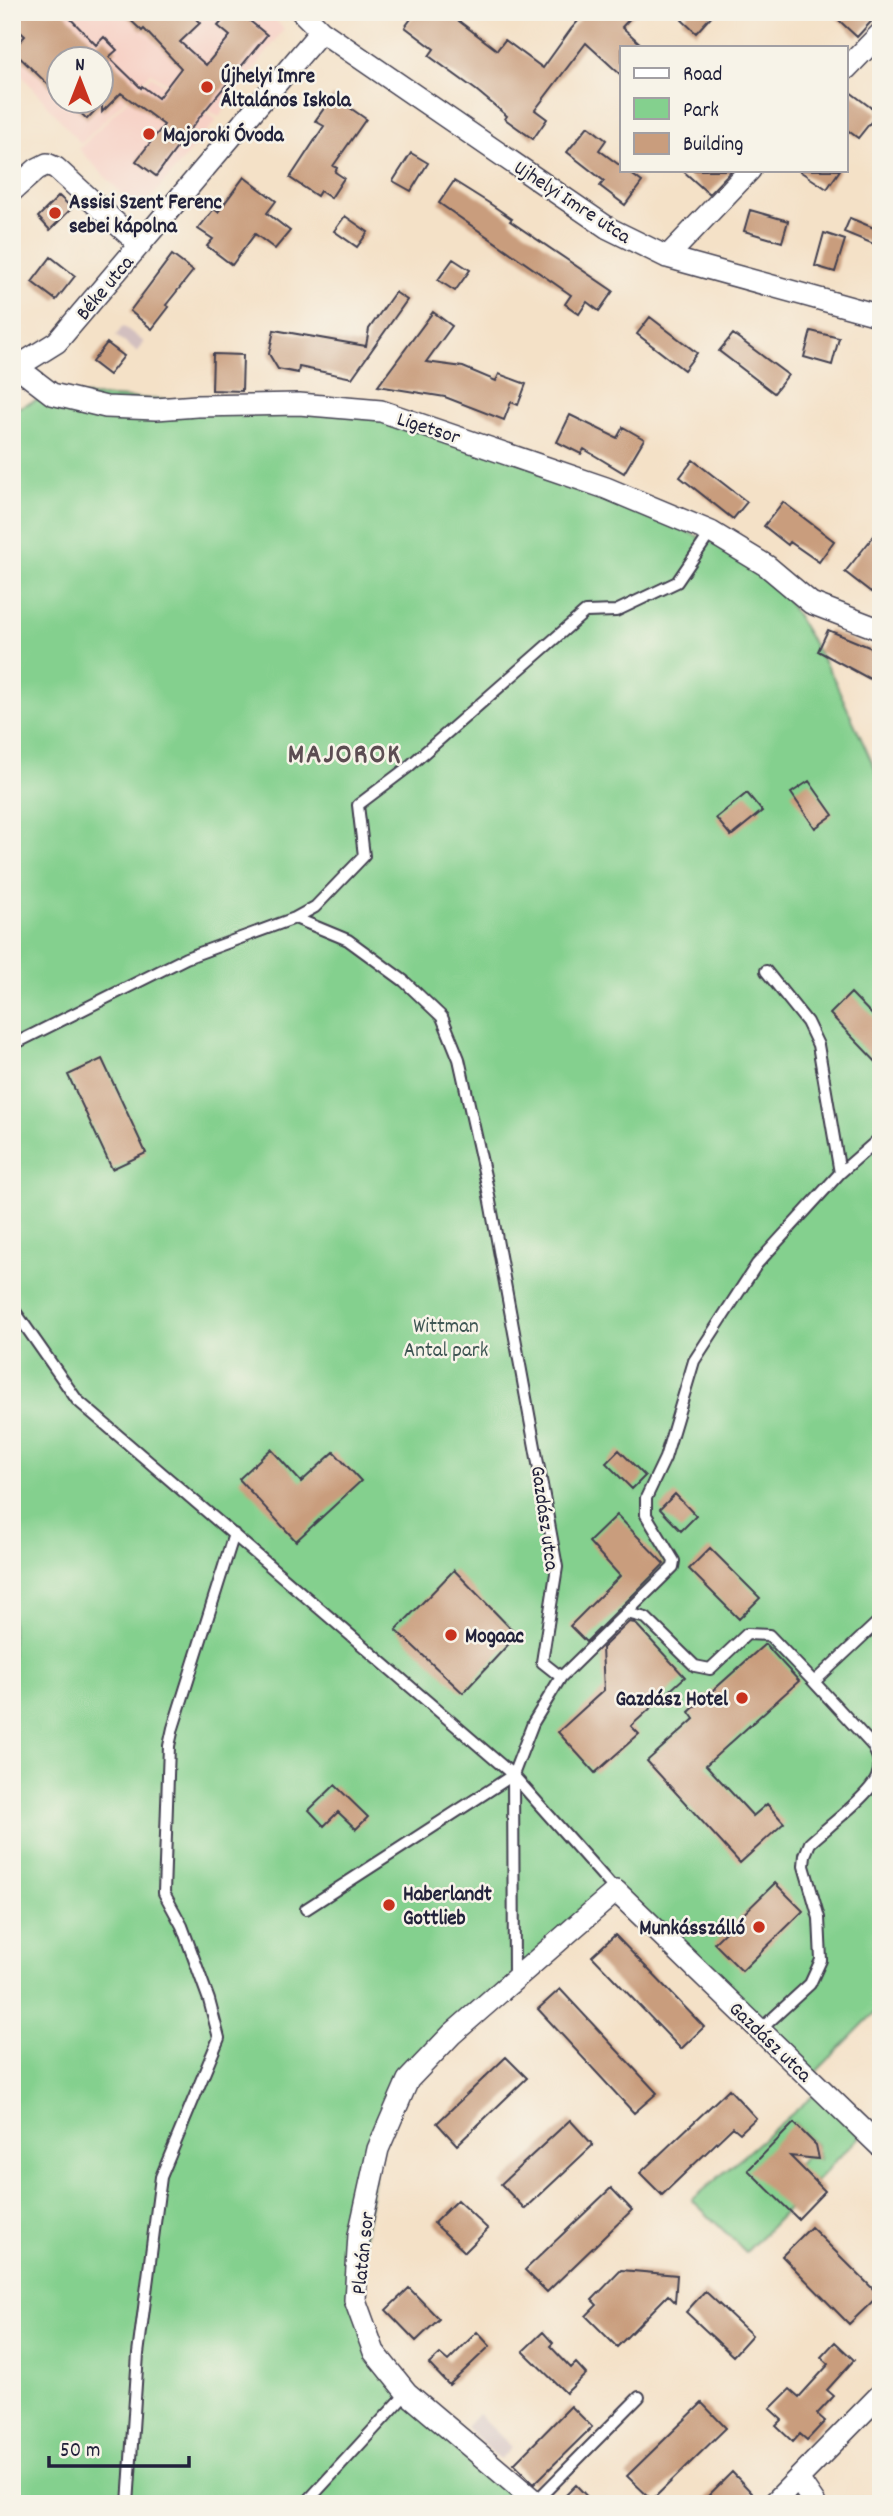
<svg xmlns="http://www.w3.org/2000/svg" width="893" height="2516" font-family="Dekko,sans-serif">
  <rect width="100%" height="100%" fill="#f7f3e8"/>
  <filter id="ink" filterUnits="userSpaceOnUse"><feTurbulence type="fractalNoise" baseFrequency=".0143" numOctaves="2"/><feDisplacementMap in="SourceGraphic" scale="14" xChannelSelector="R" yChannelSelector="G"/><feConvolveMatrix kernelMatrix="1 2 1 2 8 2 1 2 1" color-interpolation-filters="sRGB"/></filter>
  <filter id="wash" filterUnits="userSpaceOnUse"><feTurbulence type="fractalNoise" baseFrequency=".00686" numOctaves="4" result="noise"/><feDisplacementMap in="SourceGraphic" scale="28" xChannelSelector="R" yChannelSelector="G"/><feGaussianBlur stdDeviation="1.57" result="paint"/><feColorMatrix in="noise" values="0 0 0 0 0 0 0 0 0 0 0 0 0 0 0 0 0 1.4 0 .05"/><feComposite in="paint" operator="in"/></filter>
  <g filter="url(#wash)">
    <rect width="100%" height="100%" fill="#f4e1c7"/>
    <path fill="#f7d1c6" fill-rule="evenodd" d="M12,12h256l16,17 -65,88 -68,-44 -70,71 -69,-80zM60,60h42v42h-42z
      M151,76l66,44 -78,92 -60,-63z"/>
    <path fill="#d2bfbf" d="M123,326l21,16 -7,10 -21,-16z
      M478,2414l34,33 -12,13 -34,-33z"/>
    <path fill="#84d08e" stroke="#537964" stroke-width="2" fill-rule="evenodd" d="M52,394l329,17 109,36 277,119 66,111 48,105v1224l-71,72 -194,-186 -208,188 -30,69 -23,151 52,93 131,111h-526v-2094z
      M816,2093l44,43 -114,116 -54,-52zM794,2123l22,22 3,14 -14,-2 -33,35z"/>
    <g id="blocks">
      <path fill="#c99d7d" d="M12,12h52l32,33 8,-8 13,13 -8,7 32,31 1,-2 16,12 23,-30 -37,-39 -2,2 -20,-19h67l11,11 -20,19 26,23 24,-29 -12,-10 12,-14h9l28,23 -65,79 -46,62 -20,-15 28,-36 -43,-32 -19,19v-9l-15,16 -18,-17h33v-42h-42v36l-48,-46 13,-14 -13,-12z
        M416,12h31l50,38 8,-10 38,28 28,-39 15,-17h50l-14,15 22,20h-22v29l-36,-33 -51,67 12,9 -14,20 -28,-20 2,-3 -31,-26 -47,-34 5,-7 -29,-22z
        M689,12h26l-19,21 -14,-13z
        M830,12h50l-23,25z
        M846,89l32,24 -20,25 -12,-9z
        M333,96l33,23 -33,47 4,2 -2,4 9,6 -13,20 -11,-7 -3,5 -27,-18 34,-52 -9,-5z
        M588,126l18,14 -7,10 23,17v3h4l16,12 -17,23 -25,-19 4,-5 -37,-29z
        M411,153l17,10 -17,28 -18,-10z
        M682,170h50l-23,24z
        M798,170h42l-13,19z
        M244,177l32,24 -9,12 23,18 -15,18 -20,-15 -23,31 -25,-19 6,-7 -15,-10 16,-20 4,3z
        M454,181l35,22 23,16 -2,2 103,70 -14,20 -12,-9 -8,12 -14,-10 6,-9 -132,-92z
        M59,196l13,12 -22,22 -12,-13z
        M750,210l38,11 -6,21 -38,-11z
        M345,216l23,16 -11,15 -23,-16z
        M850,218l31,13v16l-37,-15z
        M824,233l21,7 -10,32 -20,-6z
        M172,255l21,16 -27,34 3,2 -17,22 -22,-18z
        M51,257l24,19 -19,24 -24,-18z
        M453,259l17,11 -15,21 -17,-11z
        M395,292l12,8 -55,78 -53,-11 -1,6 -20,-4 -9,-15 5,-24 92,16 3,-17z
        M433,312l19,14 -26,36 37,5 33,14 3,-7 27,10 -8,21 -7,-3 -7,18 -59,-23 -67,-11z
        M650,317l47,36 -13,17 -47,-36z
        M811,331l28,7 -7,27 -28,-8z
        M733,334l55,41 -14,18 -55,-42z
        M107,343l17,13 -15,19 -17,-13z
        M213,354l30,1 -1,36 -30,-1z
        M570,415l47,23 6,-11 21,12 -20,34 -40,-24 -3,5 -24,-12z
        M693,460l54,42 -14,17 -53,-42z
        M783,502l51,39 -15,21 -29,-20 -2,3 -24,-19z
        M881,527v31l-7,8 7,5v8l-10,13 -26,-20z
        M828,630l53,22v33l-63,-34z
        M809,781l24,34 -18,13 -24,-35z
        M747,793l15,18 -31,25 -15,-18z
        M851,993l30,31v43l-51,-53z
        M102,1059l44,94 -34,16 -44,-94z
        M271,1449l30,33 33,-30 27,29 -65,60 -57,-62z
        M619,1450l26,26 -13,13 -26,-26z
        M675,1494l21,22 -15,15 -21,-22z
        M617,1515l47,49 -78,78 -16,-16 50,-50 -31,-34z
        M710,1548l50,50 -21,21 -50,-50z
        M454,1570l63,65 -54,58 -67,-63z
        M629,1622l6,1 50,54 -54,49 8,8 -44,39 -37,-41 46,-42 -2,-42z
        M765,1644l34,37 -93,84 47,51 14,-12 17,19 -44,40 -93,-102 47,-42 -5,-7z
        M335,1785l33,32 -12,12 -18,-17 -14,14 -15,-16z
        M775,1883l28,28 -61,60 -28,-28z
        M615,1935l89,92 -23,22 -89,-93z
        M560,1989l97,104 -23,20 -96,-104z
        M506,2057l21,21 -70,67 -20,-22z
        M729,2089l27,29 -16,15 -7,-6 -71,68 -22,-22z
        M570,2120l23,25 -68,64 -24,-25z
        M794,2123l22,22 3,14 -29,-3 35,35 -27,28 -50,-49z
        M611,2188l21,22 -85,82 -22,-22z
        M457,2200l31,29 -23,23 -31,-29z
        M811,2227l68,68 -30,29 -67,-68z
        M621,2270l56,5 -2,27 -7,-7 -51,52 -31,-31 11,-11 -5,-5z
        M409,2288l30,31 -23,22 -30,-31z
        M705,2291l47,44 -19,21 -47,-44z
        M477,2332l13,14 -41,39 -20,-21 11,-10 8,7z
        M543,2332l10,11 -3,3 21,22 5,-5 10,11 -20,19 -43,-42z
        M835,2342l19,18 -27,30 7,6 -17,18 8,7 -18,19 -7,-6 -7,8 -17,-16 6,-6 -12,-11 20,-20 9,8 30,-33 -8,-7z
        M702,2403l24,25 -74,72 -25,-24z
        M571,2406l21,21 -58,57 -20,-20z
        M732,2472l20,21 -11,11h-41z
        M576,2485l18,19h-37z"/>
    </g>
  </g>
  <g filter="url(#ink)">
    <use href="#blocks" fill-opacity="0" stroke="#423f50" stroke-width="2"/>
    <g fill="none" stroke-linecap="round" stroke-linejoin="round">
      <defs>
        <path id="lane" d="M295,918l20,-11 49,-51 -6,-51 49,-37 178,-156 31,-1 61,-29 34,-50
          M766,971l41,51 11,23 22,128
          M12,1045l174,-87 109,-40 53,22 56,41 38,36 17,42 28,126 70,382 -15,95 19,15 -28,46 -20,52 1,202
          M12,1307l65,93 436,375 103,116
          M627,1613l19,5 49,48 15,3 37,-35 22,1 45,47
          M561,1677l112,-110 1,-6 -28,-46v-17l19,-40 29,-97 63,-97 83,-91 41,-36
          M306,1909l207,-134
          M760,2030l50,-46 11,-24 -2,-42 -15,-52 1,-11 5,-12c16,-15 60,-48 67,-66 5,-12 1,-21 -5,-32l-58,-63 67,-63
          M536,2501l103,-104
          M128,2504l10,-150 23,-177 58,-139 -10,-38 -27,-74 -18,-33 5,-147 4,-18 61,-194
          M305,2504l102,-111"/>
        <path id="street" d="M302,12l19,19 287,197 59,29 214,59
          M846,69l35,-36
          M12,191l25,-22 10,-5 9,4 84,77
          M667,257l83,-87
          M18,368l34,26 54,13 50,2 41,-3 102,-2 82,7 225,77 105,44 56,34 44,37 70,27
          M12,370l45,-28 264,-311
          M798,2479l17,25
          M538,2504l-131,-111 -33,-41 -19,-52 4,-65 19,-86 30,-69 44,-46 164,-143 265,256
          M773,2504l108,-110"/>
      </defs>
      <use href="#lane" stroke="#423f50" stroke-width="14"/>
      <use href="#street" stroke="#423f50" stroke-width="24"/>
      <use href="#lane" stroke="#fff" stroke-width="10"/>
      <use href="#street" stroke="#fff" stroke-width="21"/>
    </g>
  </g>
  <g fill="#c8321e" stroke="#f7f3e8" stroke-width="2.5">
    <circle cx="207" cy="87" r="7"/>
    <circle cx="149" cy="134" r="7"/>
    <circle cx="55" cy="213" r="7"/>
    <circle cx="451" cy="1635" r="7"/>
    <circle cx="742" cy="1698" r="7"/>
    <circle cx="389" cy="1905" r="7"/>
    <circle cx="759" cy="1927" r="7"/>
  </g>
  <g text-anchor="middle" stroke-width="5" stroke-linejoin="round" paint-order="stroke">
    <g font-size="21" font-weight="bold" fill="#22223b" stroke="#f7f3e8" text-anchor="start">
      <text x="221" y="82">Újhelyi Imre<tspan x="221" dy="24">Általános Iskola</tspan></text>
      <text x="163" y="141">Majoroki Óvoda</text>
      <text x="69" y="208">Assisi Szent Ferenc<tspan x="69" dy="24">sebei kápolna</tspan></text>
      <text x="465" y="1642">Mogaac</text>
      <text x="728" y="1705" text-anchor="end">Gazdász Hotel</text>
      <text x="403" y="1900">Haberlandt<tspan x="403" dy="24">Gottlieb</tspan></text>
      <text x="745" y="1934" text-anchor="end">Munkásszálló</text>
    </g>
    <g font-size="21" fill="#22223b" stroke="#f7f3e8">
      <text transform="translate(573 201) rotate(33)" y="7">Ujhelyi Imre utca</text>
      <text transform="translate(104 287) rotate(-50)" y="7">Béke utca</text>
      <text transform="translate(429 427) rotate(18)" y="7">Ligetsor</text>
      <text transform="translate(546 1518) rotate(82)" y="7">Gazdász utca</text>
      <text transform="translate(771 2041) rotate(44)" y="7">Gazdász utca</text>
      <text transform="translate(362 2253) rotate(-84)" y="7">Platán sor</text>
    </g>
    <g font-size="21" fill="#3f5654" stroke="#f7f3e8">
      <text x="446" y="1332">Wittman<tspan x="446" dy="24">Antal park</tspan></text>
    </g>
    <g font-size="28" font-weight="bold" letter-spacing="2" fill="#5c4d52" stroke="#f7f3e8">
      <text x="345" y="762">MAJOROK</text>
    </g>
  </g>
  <rect width="893" height="2516" fill="none" stroke="#f7f3e8" stroke-width="42"/>
  <rect x="620" y="46" width="228" height="126" fill="#f7f3e8" stroke="#a29fa3" stroke-width="2"/>
  <rect x="634" y="68" width="35" height="10" fill="#ffffff" stroke="#a29fa3" stroke-width="2"/>
  <text x="683" y="80" font-size="21" fill="#22223b">Road</text>
  <rect x="634" y="98" width="35" height="21" fill="#84d08e" stroke="#a29fa3" stroke-width="2"/>
  <text x="683" y="116" font-size="21" fill="#22223b">Park</text>
  <rect x="634" y="133" width="35" height="21" fill="#c99d7d" stroke="#a29fa3" stroke-width="2"/>
  <text x="683" y="150" font-size="21" fill="#22223b">Building</text>
  <g transform="translate(80 80)"><circle r="33" fill="#f7f3e8" stroke="#a29fa3" stroke-width="2"/>
  <path d="M0-5L12 26L0 18L-12 26Z" fill="#c8321e"/>
  <text y="-10" font-size="19" font-weight="bold" text-anchor="middle" fill="#22223b">N</text>
  </g>
  <path d="M49 2456v10h140v-10" fill="none" stroke="#22223b" stroke-width="3.5"/>
  <text x="60" y="2456" font-size="21" fill="#22223b" stroke="#f7f3e8" stroke-width="5" paint-order="stroke">50 m</text>
</svg>
